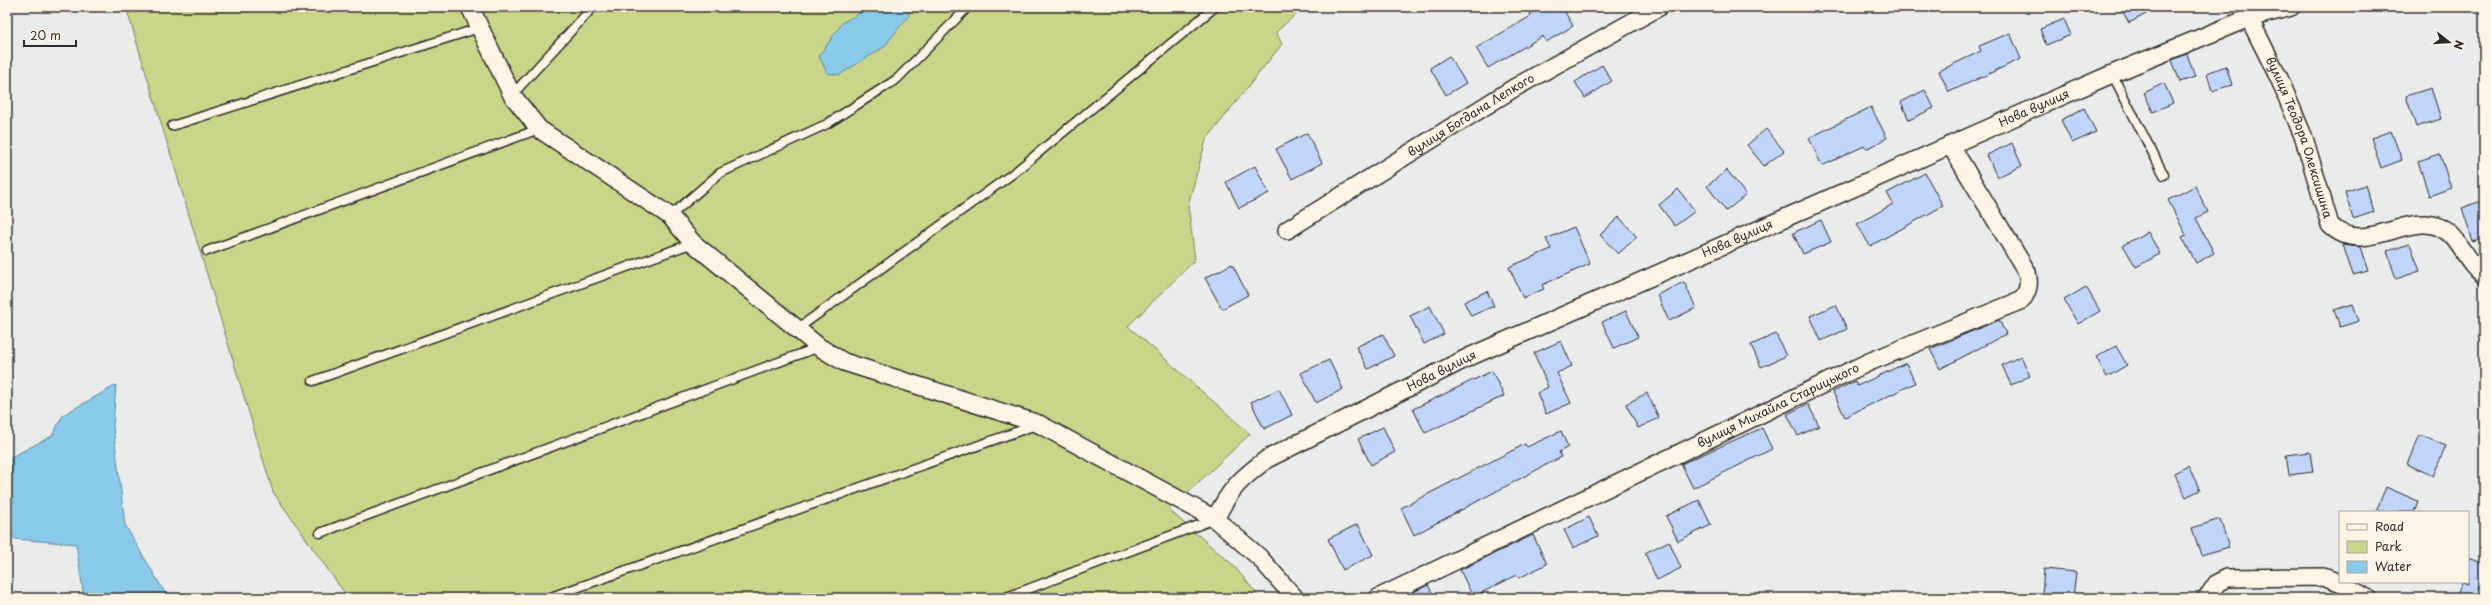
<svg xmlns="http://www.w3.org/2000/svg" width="2491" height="605" font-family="'Playpen Sans',sans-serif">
  <rect width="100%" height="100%" fill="#eaebeb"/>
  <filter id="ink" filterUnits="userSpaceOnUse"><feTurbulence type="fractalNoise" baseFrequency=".025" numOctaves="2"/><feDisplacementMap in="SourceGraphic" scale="8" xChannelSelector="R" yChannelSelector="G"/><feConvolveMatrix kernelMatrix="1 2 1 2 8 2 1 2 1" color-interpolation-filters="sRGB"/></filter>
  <g filter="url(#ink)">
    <path fill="#c9d588" stroke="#7a805a" d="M126,7h1178l-28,25 6,12 -76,96 -18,65 7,55 -67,66 122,108 -81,76 65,56 26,32h-912l-75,-106z"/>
    <path fill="#89c9e9" stroke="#638a9d" d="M872,7h36l1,8 -25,32 -45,28 -12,-2 -8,-17 24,-34z
      M116,385l-3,41 12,99 43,73h-84l-8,-54 -61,-5 -7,-11 3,-71 41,-21 11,-21z"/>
    <path fill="#c1d5fa" stroke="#2b2b2b" d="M1542,7h20l11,19 -27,16 -3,-6 -55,32 -12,-20 55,-32 -1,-2z
      M2120,7h39l-30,16z
      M2064,19l7,16 -25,10 -6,-16z
      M2010,33l11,26 -72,33 -10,-21 42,-20 -2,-5z
      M2187,54l8,23 -15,5 -8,-22z
      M1449,56l17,27 -20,12 -16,-27z
      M1602,65l10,16 -27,17 -10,-16z
      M2226,66l6,19 -20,6 -5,-18z
      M2164,83l9,20 -20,9 -9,-19z
      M2431,88l10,31 -25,8 -10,-31z
      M1925,90l9,18 -25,12 -8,-18z
      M1871,107l16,31 -21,11 -2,-3 -42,20 -13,-28z
      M2084,108l12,24 -24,11 -11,-23z
      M1766,129l18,22 -20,15 -17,-21z
      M2391,131l11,29 -21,8 -10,-30z
      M1307,133l15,30 -30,16 -16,-30z
      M2012,143l10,23 -25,11 -10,-22z
      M2440,154l11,34 -22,8 -11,-35z
      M1255,166l14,27 -30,15 -13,-26z
      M1727,170l19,25 -20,16 -19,-25z
      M1925,173l18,33 -73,40 -13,-22 36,-20 -6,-11z
      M2365,185l9,27 -21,7 -8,-27z
      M2195,186l13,26 -12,6 18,35 -18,10 -14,-26 4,-2 -18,-35z
      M1678,189l17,22 -20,15 -16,-21z
      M2484,200v37l-11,4 -11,-33z
      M1619,217l18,20 -19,17 -18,-19z
      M1821,220l10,22 -28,12 -10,-21z
      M1574,227l16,37 -48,21 2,4 -21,9 -14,-31 42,-18 -5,-10z
      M2148,232l12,22 -24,13 -13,-22z
      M2410,244l10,27 -24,8 -9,-28z
      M2343,245l17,2 8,24 -15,4z
      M1232,264l16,31 -26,14 -17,-31z
      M1684,282l12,26 -27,13 -12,-26z
      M2086,287l14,24 -22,13 -14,-24z
      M1487,291l7,15 -23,10 -7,-14z
      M2353,304l6,17 -19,6 -6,-17z
      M1836,305l11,24 -26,12 -11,-25z
      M1430,306l14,28 -20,10 -14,-28z
      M1626,311l12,26 -24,11 -12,-26z
      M1999,320l7,14 -66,35 -10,-20z
      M1383,334l11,22 -26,13 -12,-22z
      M1776,334l10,22 -25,11 -10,-22z
      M1561,341l11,25 -15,7 14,30 -25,11 -9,-21 11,-6 -14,-34z
      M2116,346l11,19 -20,12 -11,-20z
      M2021,356l9,20 -19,9 -9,-20z
      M1329,360l14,29 -27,14 -15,-30z
      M1906,363l9,20 -70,34 -12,-25 22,-11 2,5z
      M1492,371l12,25 -79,37 -12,-24z
      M1279,389l13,26 -28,14 -13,-27z
      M1647,393l12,25 -21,10 -12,-24z
      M1808,404l11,22 -21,10 -11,-22z
      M1383,427l12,25 -24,13 -13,-26z
      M1762,428l10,21 -79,39 -12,-24z
      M1561,431l7,16 -9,5 2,5 -147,78 -13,-27 124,-64 2,3z
      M2420,435l26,11 -13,30 -26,-12z
      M2310,452l3,20 -24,3 -3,-20z
      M2188,466l12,24 -14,7 -12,-24z
      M2386,487l32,14 -4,11h-30l-7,-3z
      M1699,500l12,25 -33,16 -12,-25z
      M1589,517l9,19 -25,12 -9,-18z
      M2220,519l9,28 -28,8 -9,-27z
      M1358,524l15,31 -30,15 -15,-31z
      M1533,535l14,29 -28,14 -2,-3 -44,22 -13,-27z
      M1669,541l12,27 -24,12 -12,-27z
      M2468,558l16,6v22l-4,-2 -2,4 6,2v8h-28l6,-16 6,2z
      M2044,569l32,3 -3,26 -31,-3z
      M1428,585l7,13h-34z"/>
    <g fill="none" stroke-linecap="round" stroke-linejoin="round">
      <defs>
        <path id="lane" d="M2112,74l52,101
          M512,95l81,-88
          M172,126l307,-98
          M670,216l50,-43 107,-49 70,-45 71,-72
          M207,251l332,-122
          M797,329l218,-157 200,-165
          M313,381l380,-138
          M320,533l499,-186
          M548,598l488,-173
          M1004,598l211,-79"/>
        <g id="street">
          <path d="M470,7l42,88 27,34 131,87 23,27 126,104 25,15 195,62 176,95 44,38 36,41"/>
          <path id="s1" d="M2249,18l30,60 25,60 26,87c31,30 69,-7 103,0 28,7 29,35 51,50"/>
          <path id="s2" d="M1287,230l227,-142 145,-81"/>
          <path id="s3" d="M1215,519c16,-31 24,-39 52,-60l202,-102 643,-283 137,-56 42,-11"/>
          <path id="s4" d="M1378,598l491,-236 153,-62c6,-9 8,-16 5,-28l-76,-126"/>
          <path d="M2207,598l10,-15 10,-5 96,-1 19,7 25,14"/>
        </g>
      </defs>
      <use href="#lane" stroke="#2b2b2b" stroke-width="11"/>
      <use href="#street" stroke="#2b2b2b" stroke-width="20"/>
      <use href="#lane" stroke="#fcf5e5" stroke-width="8"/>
      <use href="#street" stroke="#fcf5e5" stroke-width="17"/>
    </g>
  </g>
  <g text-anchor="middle" stroke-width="3" stroke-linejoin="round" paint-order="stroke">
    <g font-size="12" fill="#2b2b2b" stroke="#fcf5e5">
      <text dy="4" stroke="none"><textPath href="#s3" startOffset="924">Нова вулиця</textPath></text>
      <text dy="4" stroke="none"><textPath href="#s2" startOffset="217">вулиця Богдана Лепкого</textPath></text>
      <text dy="4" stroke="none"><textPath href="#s1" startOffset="130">вулиця Теодора Олексишина</textPath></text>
      <text dy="4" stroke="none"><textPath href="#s3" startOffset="600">Нова вулиця</textPath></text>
      <text dy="4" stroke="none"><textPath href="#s3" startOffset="276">Нова вулиця</textPath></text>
      <text dy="4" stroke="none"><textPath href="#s4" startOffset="444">вулиця Михайла Старицького</textPath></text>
    </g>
  </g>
  <rect width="2491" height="605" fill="none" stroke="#fcf5e5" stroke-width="24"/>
  <rect x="12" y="12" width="2467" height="581" fill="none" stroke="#2b2b2b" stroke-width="1.5" filter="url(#ink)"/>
  <rect x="2339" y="511" width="130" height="72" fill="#fcf5e5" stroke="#a8a49b"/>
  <rect x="2347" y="524" width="20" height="6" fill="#fcf5e5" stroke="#a8a49b"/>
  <text x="2375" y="531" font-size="12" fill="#2b2b2b">Road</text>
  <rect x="2347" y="541" width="20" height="12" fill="#c9d588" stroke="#a8a49b"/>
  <text x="2375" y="551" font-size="12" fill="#2b2b2b">Park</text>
  <rect x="2347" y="561" width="20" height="12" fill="#89c9e9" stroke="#a8a49b"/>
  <text x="2375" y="571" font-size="12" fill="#2b2b2b">Water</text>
  <g transform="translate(2449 42) rotate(107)" stroke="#fcf5e5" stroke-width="3" paint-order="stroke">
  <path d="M0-3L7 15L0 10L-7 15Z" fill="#2b2b2b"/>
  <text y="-6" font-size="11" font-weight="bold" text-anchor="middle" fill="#2b2b2b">N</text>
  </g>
  <path d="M24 40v6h52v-6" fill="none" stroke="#2b2b2b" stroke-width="2"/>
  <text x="30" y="40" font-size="12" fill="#2b2b2b" stroke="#fcf5e5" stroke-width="3" paint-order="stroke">20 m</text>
</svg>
